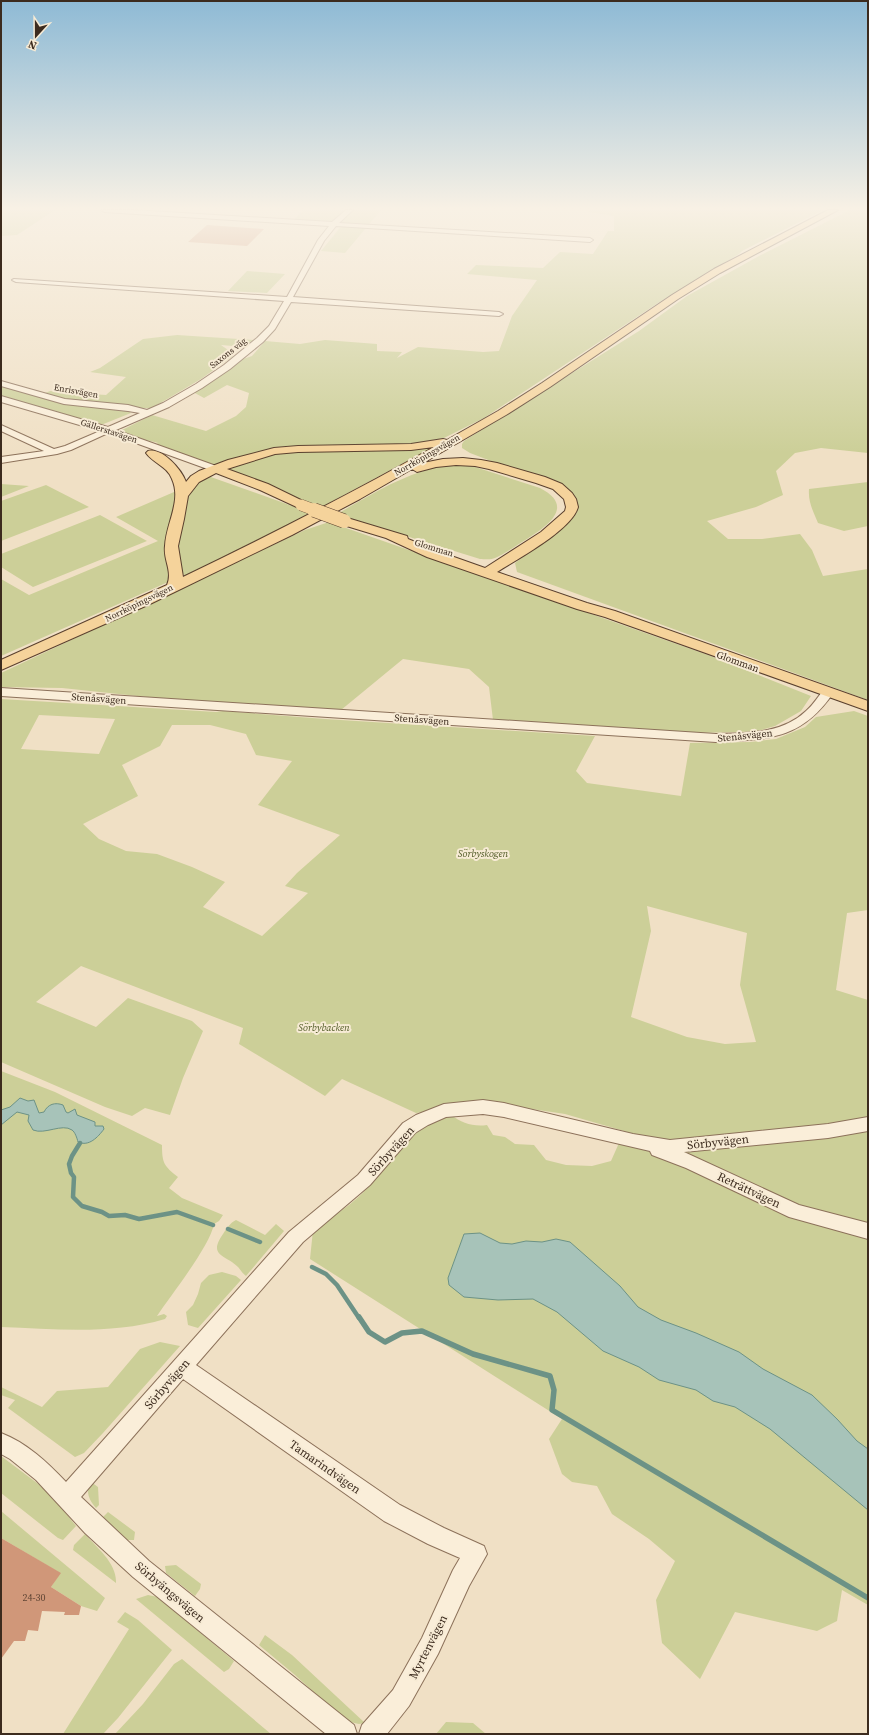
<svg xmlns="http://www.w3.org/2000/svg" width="869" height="1735" font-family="'Source Serif 4',serif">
  <rect width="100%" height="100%" fill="#f0e0c5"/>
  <path fill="#cccf98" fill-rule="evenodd" d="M1,210h54l-38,25 -16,1z
    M303,210h78l-36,43 -24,-2 22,-27 -50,-3z
    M590,210h233l-81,41 -3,3 -81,49 -174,115 -40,20 -34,6 -110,2 -85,19 -11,-2 -49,-18 3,-2c-11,-4 -30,-3 -36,-13l30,-15 54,16 30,-15 10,-9 3,-14 -22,-8 -23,13 -11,-6 50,-33 9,-3 13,-15 35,3 25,-4 52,4v7l25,1 -5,6 21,-11 65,5 16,-1 13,-35 25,-36 -70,-6 9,-9 67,3 17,-16 33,2 15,-23h6v-15l-26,-4z
    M850,210h18v243l-47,-5 -26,5 -19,18 7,24 -27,12 -49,14 21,18h34l38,-5 12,16 11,26 45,-7v131l-351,-128 -2,-9 54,-41 7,-15 -7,-16 -99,-38 -8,-5v-4l2,-3 175,-110 48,-35 72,-40z
    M247,271l38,3 -18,19 -39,-2z
    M177,335l77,5 -9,7 -24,-2 7,5 5,6 -32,23 -49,29h-12l-70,-8 -25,-7 5,-2 56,4 20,-18 -36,-5 10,-4 43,-29z
    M1,385l58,17 19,4 49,4 4,3 -30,12 -7,-1 -93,-27z
    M435,446l-115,62 -98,-38 41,-14 24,-4z
    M456,464l13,1 71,23c35,18 9,37 -13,51 -10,6 -21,14 -32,19 -4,2 -11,1 -15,1l-135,-42 -6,-4c38,-22 73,-44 117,-49z
    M208,476l104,37 -127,63 -3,-4 -6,-27 13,-52 6,-9z
    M868,482v44l-24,5 -26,-8c-5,-12 -10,-21 -9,-34z
    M1,484l28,2 -28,11z
    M46,485l43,22 -88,34v-40z
    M181,489l-12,58 6,32 -174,77v-77l28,16 129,-54 -42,-24z
    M100,515l47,26 -114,46 -32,-20v-13z
    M329,522l379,133 103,41 -10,15 -26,15 -17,5 -19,1 -49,1 -197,-13 -4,-33 -20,-18 -66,-10 -62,51 -175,-11 -104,-11 -61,-1v-14l304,-143z
    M1,699l215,13 7,-1 102,8 270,17 -19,35 11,12 94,13 9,-53 60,-1 26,-3 29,-12 11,-10 38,-6 14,5v194l-21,3 -11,77 32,10v226l-74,-19 -170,-76 -59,-17 -67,-10 -55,5 -27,4 -74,-34 -17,17 -86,-52 4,-16 -162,-62 -45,36 60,25 32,-29 64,23 11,10 -20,47 -13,37 -25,-7 -13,8 -27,-9 -104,-45zM39,715l76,4 -16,35 -78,-5zM172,725h38l36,9 10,21 36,6 -34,44 82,30 -43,38 -12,13 23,7 -46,43 -59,-29 22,-25 -33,-15 -35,-13 -31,-3 -27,-12 -16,-15 55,-28 -16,-31 38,-19zM647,906l100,27 -7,52 16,57 -31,2 -38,-7 -56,-20 20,-86z
    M1,1071l54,21 107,53c0,18 2,21 16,32l-9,11 13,10 41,17 -4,6 -5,3c-4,22 -43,71 -57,92l7,-2 3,2 -2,3c-54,16 -109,10 -164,8z
    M451,1115c11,8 22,12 36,10l6,10 12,2 10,7 19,1 12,15 20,5 26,1 19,-5 8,-18 44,12 128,60 77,24v366l-26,-15 -5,31 -20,10 -82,-19 -35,67 -38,-36 -6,-43 19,-39 -26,-22 -37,-25 -15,-28 -25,-4 -10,-8 -13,-35 13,-20 -252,-160 3,-29c20,-14 41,-26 56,-44 16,-17 38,-54 58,-64 7,-3 16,-5 24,-7z
    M236,1220l29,15 11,-11 8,7 -38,45c-4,-3 -6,-7 -8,-9 -14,-13 -30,-11 -15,-33 4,-6 7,-11 13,-14z
    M222,1272l14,4 5,4 -43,48 -10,-3 -2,-13 7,-7 5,-11 3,-11 8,-8z
    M160,1342l20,4 -77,87 -19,20 -9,4 -67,-49 7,-8 -14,-5v-8l41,20 15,-16 51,-4 32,-38z
    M1,1456l48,36 27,34 -13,14 -5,-2 -57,-45z
    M91,1482l7,5 1,18 -3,3c-7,-8 -11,-16 -5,-26z
    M1,1511l104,87 -8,13 -16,-5 -30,-19 9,-14 -59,-35z
    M108,1512l27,20 -1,8h-8l-23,-23z
    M85,1534c12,14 32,29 31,49l-43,-33 1,-5z
    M176,1565l25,19 -1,5 -5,7 -29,-23 -1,-7z
    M148,1595l10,2 76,64 -5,8 -5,3 -88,-73z
    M125,1612l13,8 34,30 -54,68 -15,16h-40l66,-105 -12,-7z
    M265,1635l27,20 73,68 -6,1 -14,-3 -50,-46 -36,-30z
    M182,1659l89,75h-156l28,-30 31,-40z
    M446,1722l27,1 13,11h-50z"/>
  <path fill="#a7c3b9" stroke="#6c9286" d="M20,1098l8,3 6,-1 5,13 5,-1c4,-8 11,-10 19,-7l3,7 2,1 7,-4 2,6 18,7v4h8l1,3c-6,8 -15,18 -26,13 -1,-4 -3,-10 -6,-12 -10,-7 -27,5 -39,0l-5,-9 1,-6 -12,-3 -16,13v-15l9,-3z
    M480,1233l20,10 12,1 14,-3 16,1 14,-3 14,3 50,44 18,21 23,13 35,13 43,19 24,17 49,26 25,24 20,22 11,8v61l-98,-81 -35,-22 -22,-6 -17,-11 -37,-10 -20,-13 -36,-16 -46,-39 -24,-13 -35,1 -34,-3 -15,-12 -1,-7 16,-44z"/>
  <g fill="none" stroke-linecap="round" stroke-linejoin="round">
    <path stroke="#6c9286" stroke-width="4.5" d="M80,1143l-8,13 -3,8 2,9 3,4 -1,20 9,9 20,6 7,4 16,-1 14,4 38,-7 36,13
      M228,1229l32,13
      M312,1267l14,7 11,11 22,33"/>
    <path stroke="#6c9286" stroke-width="5.5" d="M359,1317l10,15 16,10 17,-9 20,-2 51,23 77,22 4,14 -2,20 316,188"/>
  </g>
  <path fill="#d09779" d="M207,225l57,4 -17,17 -59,-4z
    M1,1538l60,35 -10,14 30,19 -2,9h-15l1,-3 -23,-1 -4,20 -10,-1 -3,11h-11l-13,18z"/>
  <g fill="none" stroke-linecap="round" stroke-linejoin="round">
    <defs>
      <path id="minor" d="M101,210h32l199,12 14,-12h7l-14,13 251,15 3,2 -3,2 -254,-16 -12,15 -31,56 206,15 4,2 -4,2 -208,-14 -16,27 -12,13 -33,27 -28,19 -33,19 -53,23 103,37 2,2 -2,2h-6l-105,-38 -37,17 -14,4 -56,9v-6l43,-6 -43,-20v-6l53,24 11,-3 35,-15 -99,-29v-6l107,31 32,-14 -12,-2 -64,-7 -63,-18v-5l64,18 63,6 19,5 16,-7 33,-19 28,-19 33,-27 12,-12 15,-25 -268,-19 -4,-2 2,-1 273,18 31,-57 11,-14 -225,-14z
        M1,688l715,46c31,-1 66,0 90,-23 7,-6 12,-14 18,-22h8l2,3c-33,48 -64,47 -118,50l-715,-46z
        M483,1100l21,3 129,31 37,6 158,-16 40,-7v14l-40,7 -144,14 115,53 69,18v16l-79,-22 -103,-49 -34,-13 -2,-4 -146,-34 -21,-3 -37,3 -18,8 -13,8 -45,52 -67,57 -107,123 204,140 44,23 40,18 3,8 -18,32 -31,68 -29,52 -22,28h-28l3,-9 31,-35 29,-52 31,-68 7,-12 -32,-14 -44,-23 -201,-142 -102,118 68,64 205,164 3,9h-31l-193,-157 -48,-44 -49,-53 -26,-21 -9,-5v-21c26,10 46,29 65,49l223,-250 69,-57 45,-52 13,-8 28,-11z"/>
      <path id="major" d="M828,210h10l-118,63 -42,26 -128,88 -44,28 -83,48 20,-4 20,-1 18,2 16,3 48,14 17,7 10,9 4,6 2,8c-6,23 -61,52 -81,65l90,31 28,8 253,90v10l-263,-94 -28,-8 -150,-52 -41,-19 -46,-14 -2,-3 2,-3 4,-1 63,19 1,3 29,12 48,17 56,-36 24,-21 1,-4 -2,-8 -11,-10 -17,-6 -47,-14 -14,-3 -19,-1 -20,2 -19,5 -5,-3 -52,30 -68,36 -142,69 -149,66v-10l166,-75c6,-14 -4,-25 -2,-39 1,-23 17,-45 7,-67 -5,-13 -19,-16 -26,-26l2,-2c14,-4 34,19 38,31l5,-6 8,-5 29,-11 46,-12 24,-2 113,-2 32,-5 4,1 51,-29 44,-28 130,-88 42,-26zM434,447c-82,46 -166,89 -251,130l-5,-31 6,-27 4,-23 11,-14 17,-9 44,17 41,19 4,-1 2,-3 -2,-3 -37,-18 -41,-15 48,-15 23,-2 113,-2z"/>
    </defs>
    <use href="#minor" stroke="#8c715a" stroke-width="2"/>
    <use href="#major" stroke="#5a402e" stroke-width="2"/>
    <use href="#minor" fill="#faeed9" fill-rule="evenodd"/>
    <use href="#major" fill="#f5d39b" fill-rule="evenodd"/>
    <defs>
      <path id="major-bridge-far1" d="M301,505l16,6"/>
      <path id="major-bridge" d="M314,510l30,11"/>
    </defs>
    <use href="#major-bridge-far1" stroke="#5a402e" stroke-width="12" stroke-linecap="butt"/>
    <use href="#major-bridge" stroke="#5a402e" stroke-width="15" stroke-linecap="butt"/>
    <use href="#major-bridge-far1" stroke="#f5d39b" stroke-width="11"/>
    <use href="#major-bridge" stroke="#f5d39b" stroke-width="14"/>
  </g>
  <linearGradient id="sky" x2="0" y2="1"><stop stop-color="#8ebad5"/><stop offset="0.46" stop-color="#f8f1e5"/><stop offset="1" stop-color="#f8f1e5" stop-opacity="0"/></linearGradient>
  <rect width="869" height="453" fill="url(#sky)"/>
  <g text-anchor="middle" stroke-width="4" stroke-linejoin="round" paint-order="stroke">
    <g font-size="9" fill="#3c2b1e" stroke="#f7ebd5">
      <text transform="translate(228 353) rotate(-38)" y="3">Saxons väg</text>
      <text transform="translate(76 391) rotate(10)" y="3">Enrisvägen</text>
      <text transform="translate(109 431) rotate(18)" y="3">Gällerstavägen</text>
      <text transform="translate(427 455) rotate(-30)" y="3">Norrköpingsvägen</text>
      <text transform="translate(434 548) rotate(17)" y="3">Glomman</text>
      <text transform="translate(139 603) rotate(-26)" y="3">Norrköpingsvägen</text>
    </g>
    <g font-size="10" fill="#3c2b1e" stroke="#f7ebd5">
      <text transform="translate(738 661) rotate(20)" y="4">Glomman</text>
      <text transform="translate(99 698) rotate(4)" y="4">Stenåsvägen</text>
      <text transform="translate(422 719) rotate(4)" y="4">Stenåsvägen</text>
      <text transform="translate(745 735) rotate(-6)" y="4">Stenåsvägen</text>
    </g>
    <g font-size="10" font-style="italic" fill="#4f5924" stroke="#f7ebd5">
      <text x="483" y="857">Sörbyskogen</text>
      <text x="324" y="1031">Sörbybacken</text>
    </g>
    <g font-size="10" fill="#614635">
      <text x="34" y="1601">24-30</text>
    </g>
    <g font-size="12" fill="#3c2b1e" stroke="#f7ebd5">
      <text transform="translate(718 1142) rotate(-6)" y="4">Sörbyvägen</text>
      <text transform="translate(391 1151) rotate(-48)" y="4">Sörbyvägen</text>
      <text transform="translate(749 1190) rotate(25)" y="4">Reträttvägen</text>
      <text transform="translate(167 1384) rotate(-49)" y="4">Sörbyvägen</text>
      <text transform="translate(325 1467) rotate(35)" y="4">Tamarindvägen</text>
      <text transform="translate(170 1592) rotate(40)" y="4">Sörbyängsvägen</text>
      <text transform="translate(428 1647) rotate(-63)" y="4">Myrtenvägen</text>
    </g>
  </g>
  <rect width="869" height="1735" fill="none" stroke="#3c2b1e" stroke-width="4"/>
  <g transform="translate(36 36) rotate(201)" stroke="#f7ebd5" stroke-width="3" paint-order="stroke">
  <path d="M0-3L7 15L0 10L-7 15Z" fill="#3c2b1e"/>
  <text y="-6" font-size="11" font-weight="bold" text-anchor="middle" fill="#3c2b1e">N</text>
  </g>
</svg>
